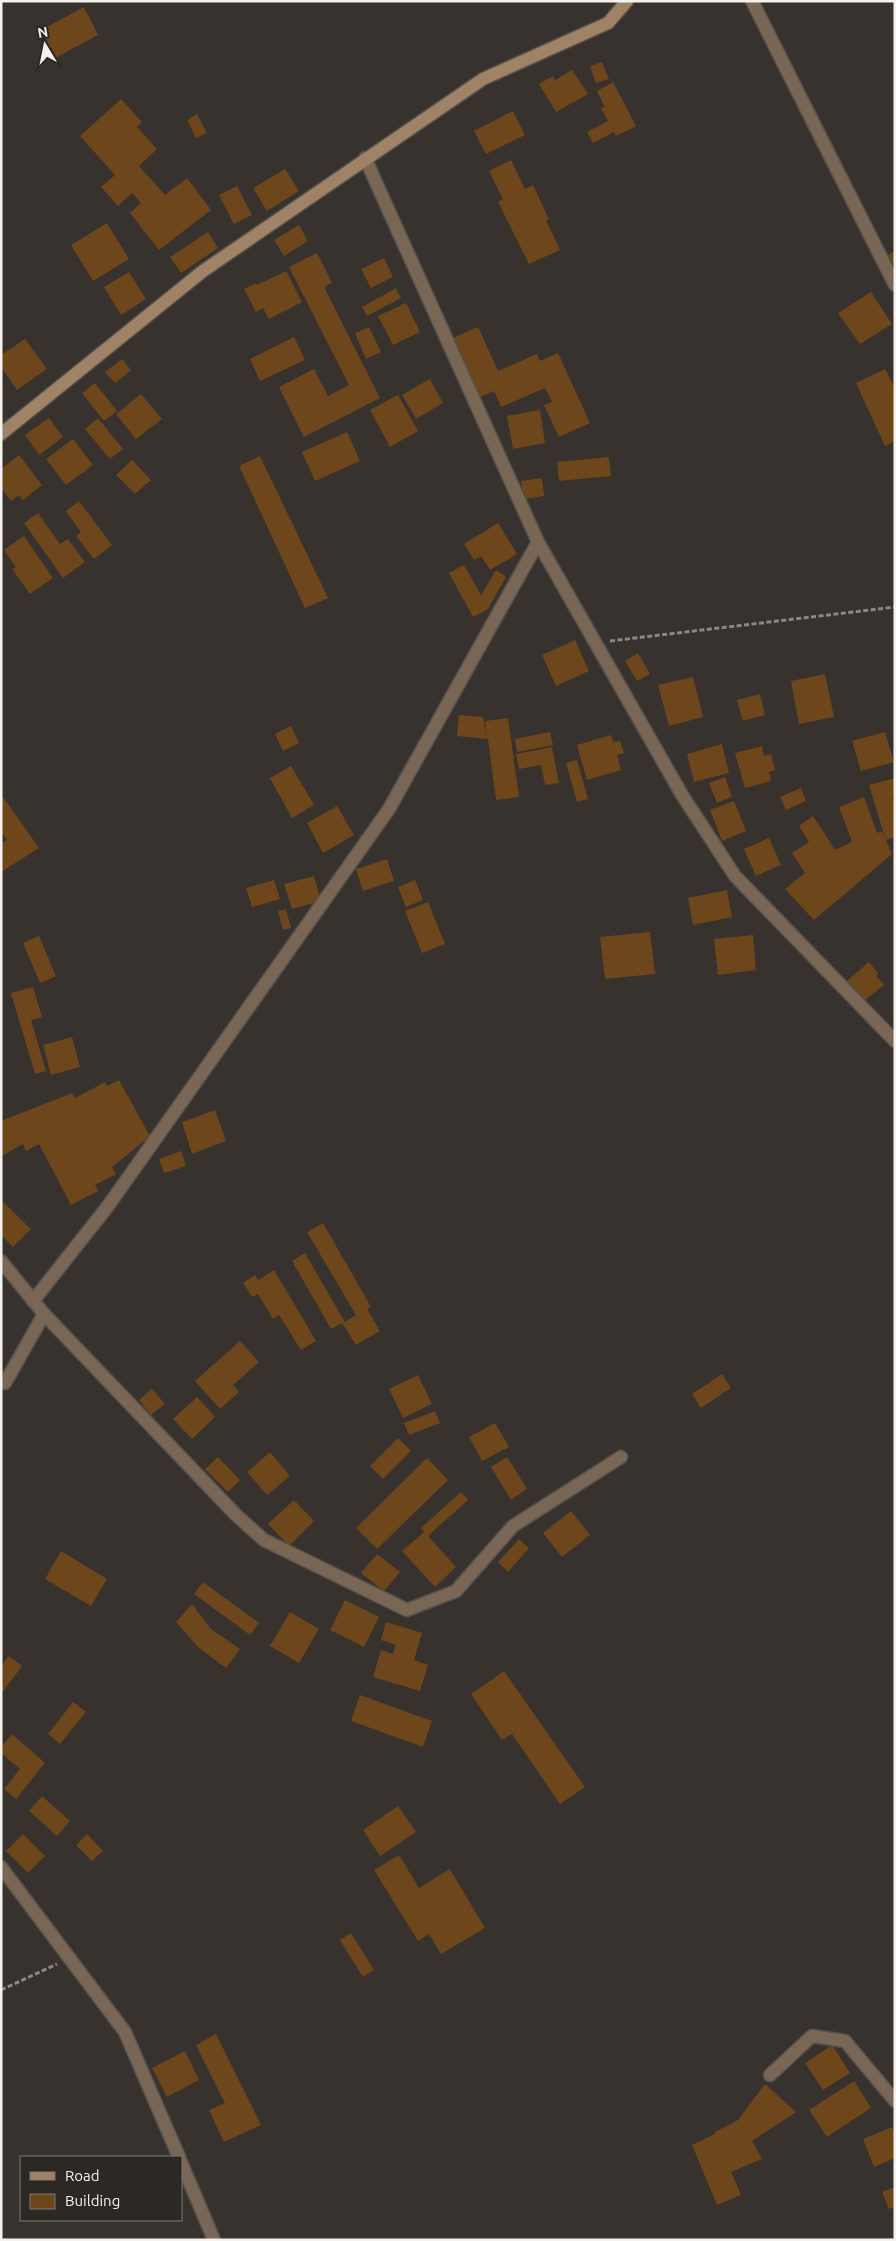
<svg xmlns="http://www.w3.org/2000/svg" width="896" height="2241" font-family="Ubuntu,sans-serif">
  <rect width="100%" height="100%" fill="#37322d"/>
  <path fill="#6d461b" d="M84,7l14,28 -43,23 -14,-28z
    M602,62l7,17 -13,4 -6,-17z
    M572,70l16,24 -32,18 -17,-28 14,-8 2,4z
    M613,82l23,44 -20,10 -2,-4 -21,11 -6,-11 21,-11 -7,-13 4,-1 -8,-16z
    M121,99l21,23 -5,5 20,22 -18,17 26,29 22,-17 24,32 -52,40 -29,-37 11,-10 -9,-10 -14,13 -17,-19 14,-12 -35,-39z
    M513,111l12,24 -39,19 -12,-23z
    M197,114l10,19 -11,5 -9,-18z
    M511,160l14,29 8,-4 16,34 -3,1 14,30 -31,14 -31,-62 5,-3 -14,-28z
    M285,169l14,22 -32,20 -14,-23z
    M237,186l15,29 -18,9 -15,-29z
    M107,223l22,36 -36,22 -22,-36z
    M299,225l9,16 -24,15 -10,-16z
    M208,232l10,16 -37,25 -11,-16z
    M895,251v16l-7,-12z
    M317,253l15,30 -8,4 56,111 -76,39 -25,-50 35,-18 14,27 21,-11 -60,-118z
    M384,258l9,19 -22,11 -10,-19z
    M286,271l16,31 -33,17 -6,-11 -7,4 -12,-23 12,-6 1,2z
    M129,272l17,27 -25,16 -17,-28z
    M396,288l5,10 -34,18 -5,-9z
    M871,292l21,32 -32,20 -22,-31z
    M406,303l14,29 -27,13 -15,-29z
    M369,327l12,25 -15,7 -11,-26z
    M478,327l20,44 39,-17 3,7 18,-8 32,70 -31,14 -15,-32 8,-3 -7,-14 -44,19 -7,-16 -16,7 -27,-59z
    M294,337l11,23 -45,21 -10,-22z
    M25,339l22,30 -30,21 -16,-23v-12z
    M122,359l9,11 -16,13 -10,-11z
    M885,369l10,19v53l-10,5 -29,-63z
    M430,379l13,24 -27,16 -14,-24z
    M95,383l22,28 -13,10 -22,-28z
    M141,394l21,25 -26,20 -20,-25z
    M398,395l20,36 -28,16 -20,-37z
    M540,410l5,33 -32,6 -6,-33z
    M49,418l14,19 -24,18 -14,-20z
    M98,418l25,31 -13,10 -25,-30z
    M347,432l13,29 -45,20 -13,-29z
    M73,439l20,26 -27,20 -20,-26z
    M19,455l23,30 -19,15 -4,-5 -8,6 -10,-13v-19z
    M260,456l68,142 -23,10 -66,-142z
    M609,457l2,19 -52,5 -2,-19z
    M132,460l19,20 -16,14 -19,-19z
    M542,478l2,18 -20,3 -3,-18z
    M79,501l33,44 -18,14 -18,-23 5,-4 -15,-21z
    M38,513l22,31 8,-5 17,23 -22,16 -39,-55z
    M498,523l19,31 -27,16 -9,-14 -7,4 -10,-16z
    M24,536l29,42 -23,16 -18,-25 4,-2 -12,-17z
    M464,565l17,30 15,-25 10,7 -18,32 -15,8 -24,-44z
    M575,640l14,31 -33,15 -14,-31z
    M638,653l12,21 -13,7 -12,-20z
    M825,674l9,43 -35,7 -8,-43z
    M693,677l10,40 -34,9 -11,-41z
    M760,694l5,21 -22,6 -6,-21z
    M459,715l24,2 4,21 -2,-17 23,-3 11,79 -23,3 -8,-61 -31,-3z
    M291,726l8,17 -16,8 -8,-17z
    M550,732l3,13 -36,7 -2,-13z
    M885,732l9,30 -33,9 -9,-30z
    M611,735l2,7 7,-1 4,12 -7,2 4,15 -34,10 -10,-35z
    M722,744l7,29 -35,9 -7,-28z
    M762,746l2,10 7,-2 4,16 -6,2 2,9 -26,7 -10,-35z
    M552,747l7,36 -14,2 -4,-20 -22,4 -3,-15z
    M577,760l11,39 -11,3 -11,-39z
    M291,766l23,39 -22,13 -22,-40z
    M725,777l7,20 -15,6 -8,-20z
    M895,778v17l-3,1 3,8v33l-9,3 6,14 -78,66 -29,-31 20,-16 -13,-20 17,-11 -10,-16 14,-10 22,34 17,-8 -13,-35 25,-10 13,36 5,-2 3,7 -16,-53z
    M801,788l5,13 -20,9 -6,-13z
    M1,794l38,54 -38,24v-28l6,-4 -6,-8z
    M734,801l12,30 -24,10 -12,-31z
    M337,806l17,29 -31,18 -16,-30z
    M769,838l12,27 -25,11 -12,-27z
    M387,859l7,22 -31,10 -7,-22z
    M314,876l7,25 -29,8 -8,-25z
    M274,880l6,19 -28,8 -6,-19z
    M415,880l8,20 -17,7 -8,-20z
    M727,890l5,27 -39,8 -5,-27z
    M428,902l17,42 -23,9 -17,-42z
    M286,909l5,19 -8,2 -5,-19z
    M650,932l5,42 -50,5 -5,-42z
    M753,935l3,35 -38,5 -4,-36z
    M39,936l17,40 -16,7 -17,-40z
    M869,962l9,11 -2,3 8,9 -20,16 -17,-20z
    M33,987l9,30 -11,3 15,51 -11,3 -24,-81z
    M72,1037l8,30 -29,8 -8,-30z
    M119,1080l31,56 -38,31 4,7 -21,11 3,6 -27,14 -32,-61 -13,7 -3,-7 -21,12 -1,-35 71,-28 3,5 30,-16 2,4z
    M215,1110l11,31 -34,13 -10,-32z
    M181,1151l5,15 -22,7 -5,-14z
    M1,1200l30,29 -18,18 -12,-12z
    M323,1223l48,84 -4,2 13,22 -24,14 -14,-22 -11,6 -39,-68 13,-8 40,69 11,-7 -49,-83z
    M274,1270l42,71 -15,9 -22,-35 -6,4 -15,-25 -6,3 -9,-14 12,-8 3,5z
    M240,1341l19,21 -26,23 6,7 -19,17 -25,-28z
    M722,1374l9,14 -30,20 -9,-14z
    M418,1375l14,29 -29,14 -14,-29z
    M152,1389l13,15 -14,11 -12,-15z
    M197,1397l18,20 -23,22 -19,-20z
    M435,1411l5,12 -31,12 -5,-12z
    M495,1423l14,24 -27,14 -13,-24z
    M398,1438l13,13 -28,28 -13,-13z
    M270,1452l20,24 -23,19 -20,-23z
    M218,1457l22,23 -12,12 -23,-23z
    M507,1457l20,32 -16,11 -20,-33z
    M427,1458l21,22 -71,69 -21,-21z
    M461,1492l7,8 -40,36 28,31 -21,20 -33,-36 22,-19 -3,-4z
    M294,1500l20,21 -25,25 -21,-22z
    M571,1511l19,24 -28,22 -19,-24z
    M519,1539l10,9 -21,24 -10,-10z
    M61,1551l46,28 -16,27 -46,-27z
    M377,1554l23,18 -16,19 -23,-18z
    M203,1582l56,41 -9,12 -56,-41z
    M345,1600l34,17 -15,30 -34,-17z
    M192,1604l19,25 29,20 -14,19 -28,-21 -22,-25z
    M290,1612l29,17 -20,34 -29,-17z
    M386,1622l36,11 -8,27 14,5 -8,26 -47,-14 8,-27 12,4 3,-9 -15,-5z
    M9,1656l13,10 -21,28v-28z
    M504,1671l81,116 -25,17 -48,-70 -10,6 -31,-46z
    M360,1695l72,26 -9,26 -72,-26z
    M73,1702l13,10 -26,32 -12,-10z
    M12,1734l33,29 -29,36 -12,-10 16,-20 -19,-16v-6z
    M42,1796l28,25 -13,15 -28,-25z
    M398,1806l18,26 -36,24 -17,-26z
    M23,1834l22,22 -17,17 -22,-22z
    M87,1834l16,17 -11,10 -16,-16z
    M399,1855l20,33 31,-19 35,59 -44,26 -12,-20 -11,7 -44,-71z
    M351,1933l23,37 -11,7 -23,-37z
    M216,2034l45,91 -37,17 -15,-32 16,-7 -29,-58z
    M832,2045l18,28 -27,17 -18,-27z
    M185,2051l14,29 -32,17 -15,-29z
    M854,2081l17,27 -44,29 -18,-27z
    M765,2084l31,28 -44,29 10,18 -31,13 10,23 -24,10 -25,-60 23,-11v-2l23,-12z
    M892,2127l3,7v24l-21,9 -11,-28z
    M895,2187v20l-6,2 -7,-17z"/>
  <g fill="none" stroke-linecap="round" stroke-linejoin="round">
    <defs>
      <path id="street" d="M752,1l143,284
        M365,158l173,384 144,253 53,81 160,165
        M1,1261l43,53 192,201 28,25 143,70 49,-19 57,-65 108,-69
        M33,1301l75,-95 281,-397 149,-267
        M5,1383l39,-69
        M1,1867l124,165 54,125
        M770,2075l42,-39 33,5 50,60
        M181,2162l33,78"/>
      <path id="secondary" d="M1,434l202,-163 280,-192 125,-56 19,-22"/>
    </defs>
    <use href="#street" stroke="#55514c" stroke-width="15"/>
    <use href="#secondary" stroke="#55514c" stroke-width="15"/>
    <path stroke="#8c8884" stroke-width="3" stroke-dasharray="5 2.5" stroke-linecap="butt" d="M610,641l285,-34
      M1,1990l56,-26"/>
    <use href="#street" stroke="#796655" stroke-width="12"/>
    <use href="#secondary" stroke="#a08367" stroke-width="12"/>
  </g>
  <rect width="896" height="2241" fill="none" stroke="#f4f1ee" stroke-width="5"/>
  <rect x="20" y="2156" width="162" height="65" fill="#2c2823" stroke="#7c7874"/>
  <rect x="30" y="2172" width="25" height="8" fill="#a08367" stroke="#7c7874"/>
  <text x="65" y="2181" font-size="15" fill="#f4f1ee">Road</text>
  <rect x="30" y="2194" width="25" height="15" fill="#6d461b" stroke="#7c7874"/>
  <text x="65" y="2206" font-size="15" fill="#f4f1ee">Building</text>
  <g transform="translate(45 45) rotate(350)" stroke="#2c2823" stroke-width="4" paint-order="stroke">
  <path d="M0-4L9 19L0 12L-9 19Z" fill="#f4f1ee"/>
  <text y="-8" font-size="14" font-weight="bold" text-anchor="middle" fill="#f4f1ee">N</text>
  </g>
</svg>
